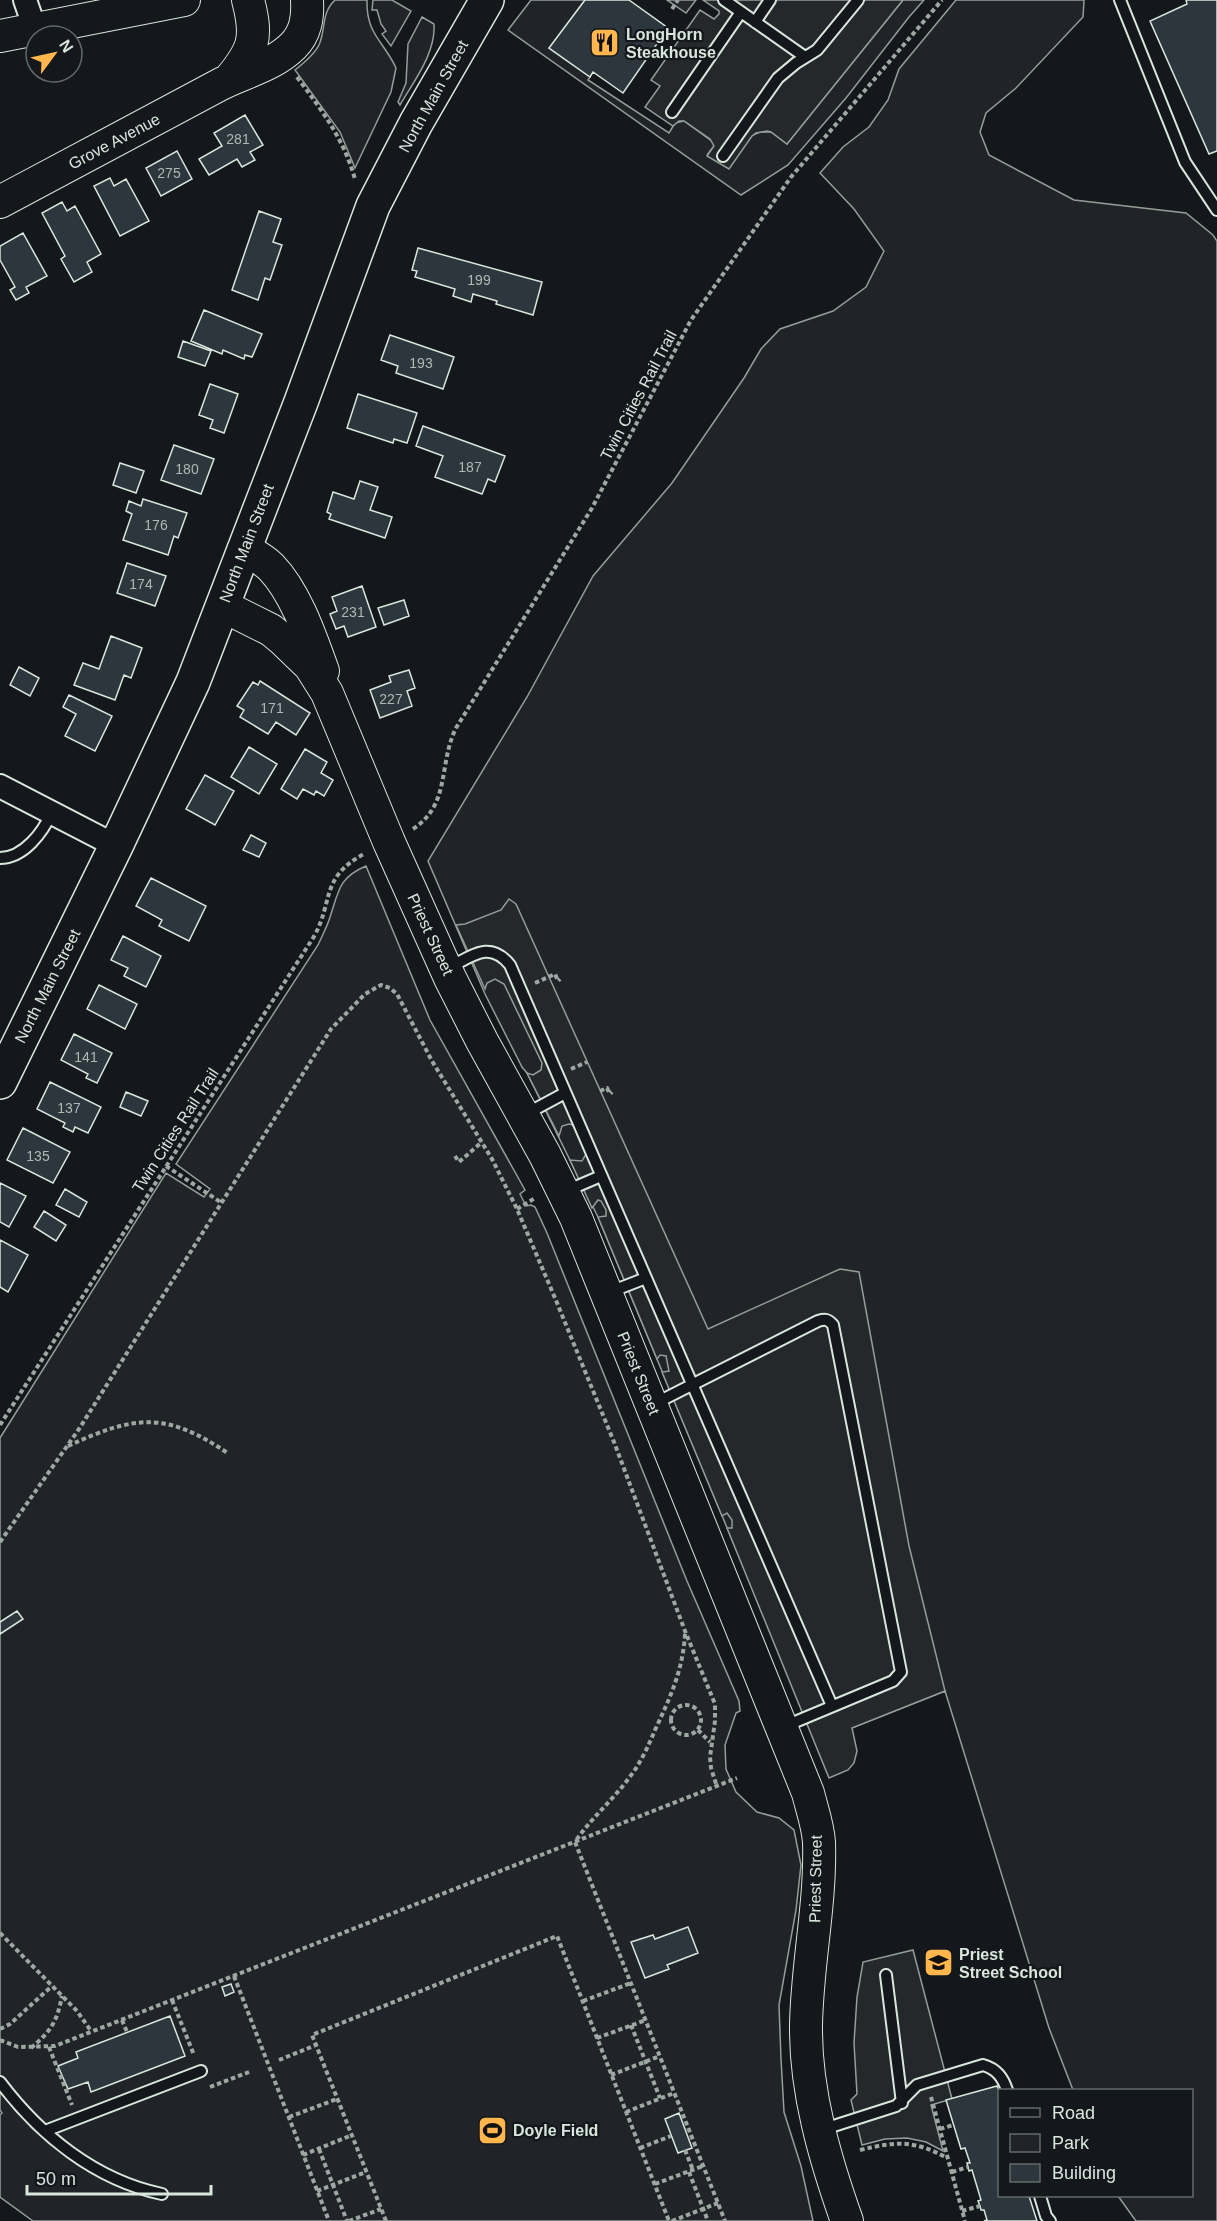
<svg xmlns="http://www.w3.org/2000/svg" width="1217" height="2221" font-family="Arial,sans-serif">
  <rect width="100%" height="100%" fill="#14181c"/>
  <path fill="#202428" stroke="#939e99" stroke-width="1.5" d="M335,0h32c-1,35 17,41 29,68l-5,24 -36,76 -15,-36 -45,-62c9,-7 19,-15 24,-25 7,-16 2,-32 16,-45z
    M373,0h19l19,11 -20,35 -9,-12 4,-3 -5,-7 -4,-14h-5z
    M531,0h54l-36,48 41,29 -2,3 81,53 6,-10 9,-2 29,21 1,4 -7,9 53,-23h11l16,12 116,-144h21l-15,17 -63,81 -58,67 -47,30 -233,-165z
    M956,0h128l-1,17 -67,71 -30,25 -6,19 9,23 85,45 112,13 27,22 4,6v1980h-81l-18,-25h74v-106h-119l-24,-62 -104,-337 -129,51 -218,-525 -71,-144 -5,-6 -37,-73 -57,-133 99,-164 66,-121 79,-93 72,-105 17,-29 19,-20 53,-18 33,-24 18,-36 -30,-42 -34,-36 23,-26 26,-20 19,-27 11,-31z
    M422,17l12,7c2,29 -20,57 -34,81l-2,-3 8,-19 2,-39z
    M366,866l64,154 95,170 -5,4 6,12 5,-1 4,2 12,26 140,348 52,120 1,10 -4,2 -11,32 1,24 10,23 21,20 22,6 15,12 7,35 -5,45 -17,95 2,54 3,53 17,54 12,55h-780l-33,-24v-82l2,-2 -2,-3v-672l166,-265 38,24 6,-8 -34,-25 142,-219c5,-11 10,-20 13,-31 8,-25 9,-37 35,-48z"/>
  <path fill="#24282b" stroke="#939e99" stroke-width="1.5" d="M667,0h29l-10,13z
    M703,0h200l-116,144 -16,-12 -4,-1 -11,2 -4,3 -23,33 -22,-13 7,-10 -4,-7 -26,-18h-5l-6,5 -28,-19 15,-21 -9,-6 49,-70 14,9 5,-5v-3z
    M509,899l7,5 192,425 132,-60 19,3 50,274 36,145 -93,37 5,23 -3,12 -6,7 -19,8 -102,-250h5v-8l-5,-7 -5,3 -60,-144 7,-1 -3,-15 -6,-1 -3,4 -59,-142 8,-1v-6l-5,-9 -3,-1 -6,8 -22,-48 12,1 4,-7v-3l-13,-26 -4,-1 -7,2 -3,10 -32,-63 6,2 8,-5 1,-7 -38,-79 -9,-5 -8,4 -2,6 -29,-64 9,-1 36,-14z
    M913,1950l39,149 -21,6 12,46 -17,-9 -19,-4 -22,1 -23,6 -11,-45 6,-6 -3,-51 3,-46 6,-35z"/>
  <path fill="#2c363c" stroke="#d8e6dc" stroke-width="1.5" d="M585,0h44l39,28 -45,65 -30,-21 -3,5 -41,-29z
    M1186,0h31v151l-8,3 -59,-133 37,-17z
    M245,115l18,30 -13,7 5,8 -13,7 -5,-8 -28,16 -10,-16 23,-13 -8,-13z
    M177,151l15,28 -31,17 -15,-28z
    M110,178l4,8 12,-7 23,42 -29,15 -26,-50z
    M62,202l5,9 8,-5 26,48 -14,8 5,10 -18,10 -13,-23 4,-3 -23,-43z
    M259,211l22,8 -8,23 9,3 -12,35 -5,-2 -7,22 -26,-10z
    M23,233l24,43 -21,11 3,6 -13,7 -6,-10 5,-3 -15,-27v-14z
    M418,248l124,34 -9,33 -37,-11 1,-3 -24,-7 -2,8 -18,-6 2,-7 -40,-12 2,-6 -5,-1z
    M204,310l58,24 -10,23 -7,-2 -1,4 -21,-9 -1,4 -31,-13z
    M390,335l64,22 -11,32 -47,-16 2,-7 -17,-6z
    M183,341l28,10 -6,15 -27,-9z
    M210,384l28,10 -14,39 -14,-5 3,-8 -14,-5z
    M358,394l59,19 -10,30 -13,-4 -1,4 -46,-15z
    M423,426l82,30 -10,26 -7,-3 -6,15 -47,-17 8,-21 -27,-10z
    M174,445l40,14 -13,35 -40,-14z
    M120,463l24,8 -8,22 -23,-8z
    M360,481l18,6 -8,23 22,7 -7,21 -56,-19 2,-5 -4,-2 6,-20 21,7z
    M143,499l44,14 -9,25 -4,-2 -6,19 -45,-15 9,-26 -6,-3 3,-10 12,5z
    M127,563l39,13 -11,30 -38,-13z
    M362,586l14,41 -28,10 -4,-11 -8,3 -6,-15 7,-3 -5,-14z
    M404,600l5,16 -25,9 -6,-17z
    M111,636l31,12 -11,30 -7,-3 -9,25 -41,-15 9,-22 16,6z
    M19,667l20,11 -9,18 -20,-11z
    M409,670l6,18 -8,3 5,15 -32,12 -10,-28 21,-8 -2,-6z
    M260,681l50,32 -14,22 -20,-13 -8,12 -28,-17 4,-7 -7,-4 16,-24 5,3z
    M69,695l43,21 -17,35 -30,-15 11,-22 -13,-7z
    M249,747l28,17 -18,30 -28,-17z
    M305,749l22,13 -6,11 12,7 -9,16 -8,-5 -2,4 -11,-6 -6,10 -16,-10z
    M205,775l29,16 -19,34 -29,-16z
    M251,835l15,8 -7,14 -16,-7z
    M151,878l55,28 -17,35 -30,-15 3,-6 -26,-14z
    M123,936l38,20 -15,31 -22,-11 4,-8 -17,-8z
    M99,985l38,19 -12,25 -38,-20z
    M74,1034l38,19 -15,30 -11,-5 2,-4 -27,-14z
    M50,1082l51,25 -13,26 -13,-6 -2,5 -10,-5 2,-4 -28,-14z
    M126,1092l22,9 -7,15 -21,-9z
    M23,1128l47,24 -17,31 -46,-23z
    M0,1183l26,13 -17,31 -9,-5z
    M65,1189l22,13 -8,15 -23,-12z
    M44,1211l22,14 -10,16 -22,-14z
    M0,1240l28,15 -20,37 -8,-5z
    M17,1611l6,8 -23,15v-12z
    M688,1927l10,26 -31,12 2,4 -24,9 -14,-36 22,-7 2,4z
    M231,1984l3,8 -9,4 -3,-9z
    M170,2016l15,40 -94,36 -3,-10 -20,7 -10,-23 20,-8 -2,-6z
    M997,2086l3,8v102h29l8,25h-53l3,-1 -3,-10h-3l-1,-4 -2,-5 3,-1 -9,-30 -3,1 -2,-8h3l-5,-15 -4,1 -15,-49z
    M679,2113l13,35 -14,5 -13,-34z"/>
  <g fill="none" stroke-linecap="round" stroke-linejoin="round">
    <defs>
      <path id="lane" d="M724,0l81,57
        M1120,0l65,162 32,48
        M755,22l15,-22
        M672,112l69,-100
        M723,156l55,-78 18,-15 21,-13 41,-50
        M0,858c24,0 43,-26 52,-46
        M450,967c22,-11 40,-27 60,-2l322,741
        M526,1114l39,-21
        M566,1191l35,-15
        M610,1292l36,-14
        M654,1404l164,-83c7,-2 10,-2 15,4l68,347 -8,9 -110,46
        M886,1975l16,128
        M0,2082c40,53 95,98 162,112
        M821,2130l75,-24 21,-21 66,-20c14,4 20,13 24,25
        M45,2131l156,-60
        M1040,2196l6,20 4,5"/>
      <path id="street" d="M25,0l10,29
        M0,786l116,60"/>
      <path id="secondary" d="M0,36l184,-36
        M229,80c25,-30 29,-42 19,-80
        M0,202c74,-39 147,-79 221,-118 24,-12 53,-19 72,-38 13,-13 15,-29 14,-46
        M244,549c9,5 19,10 27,18 25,26 40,71 52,104
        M223,606l48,24 12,10 27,26 17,27 62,149 61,136 32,63 63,114 31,63 232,575c4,16 10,33 11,49 2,61 -12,122 -13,183 -1,66 19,134 41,196"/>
      <path id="primary" d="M0,1082l116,-236 77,-164 108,-280 72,-196 43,-83 71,-123"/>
    </defs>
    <use href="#lane" stroke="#d8e6dc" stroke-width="14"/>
    <use href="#street" stroke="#d8e6dc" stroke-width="26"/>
    <use href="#secondary" stroke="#d8e6dc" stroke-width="34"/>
    <use href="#primary" stroke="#d8e6dc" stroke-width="36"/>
    <path stroke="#9da8a2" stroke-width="4" stroke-dasharray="4.5 3" stroke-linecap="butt" d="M672,9l6,-9
      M297,77c25,34 46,60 58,102
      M413,829c38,-25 25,-64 43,-101l136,-220 99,-188 100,-143 151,-177
      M535,983l20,-9 3,7 2,-2
      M571,1069l16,-7
      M600,1091l7,-3 3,6 2,-2
      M455,1156l4,6 23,-20
      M166,1166l56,37
      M517,1209l18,-11
      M0,1425l313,-487c21,-35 6,-60 51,-84
      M68,1446c67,-31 98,-35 161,8
      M0,1542l79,-113 252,-400 34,-35 16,-9 9,3 7,6 35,67 60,98 25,50 38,89 59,144 71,189 30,73v17l-5,36 1,11 6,19
      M685,1634c-2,36 -15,64 -30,96 -7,17 -15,34 -26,48 -17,23 -38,40 -54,64l150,379
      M671 1720a15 15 0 1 1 30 0a15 15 0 1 1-30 0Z
      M698,1730l12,12
      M0,1933l77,78 14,20
      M234,1976l95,245
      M172,2000l22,55
      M583,2001l48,-18
      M122,2020l5,12
      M631,2025l29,73
      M0,2029l10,-5 42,-38
      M597,2038l49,-18
      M0,2040l18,7 37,-1 682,-268
      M49,2047l23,58
      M31,2048c20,-17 26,-26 31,-52
      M279,2060l37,-15
      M611,2075l49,-19
      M210,2087l39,-15
      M931,2097l34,124
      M626,2112l48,-19
      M289,2117l48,-18
      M940,2129l13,-4
      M640,2148l31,-12
      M319,2149l28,72
      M685,2150l8,20
      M860,2150c37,-9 54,-10 87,8
      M303,2155l49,-20
      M689,2172l19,49
      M952,2172l16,-5
      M655,2184l48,-18
      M317,2191l49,-19
      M962,2211l18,-5
      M349,2221l32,-12
      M386,2221l-74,-186 245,-99 112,285
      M672,2221l46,-18"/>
    <use href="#lane" stroke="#14181c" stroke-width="10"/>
    <use href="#street" stroke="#14181c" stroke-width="22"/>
    <use href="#secondary" stroke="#14181c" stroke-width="32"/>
    <use href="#primary" stroke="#14181c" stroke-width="33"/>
  </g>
  <defs>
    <symbol id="restaurant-square" viewBox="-11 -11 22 22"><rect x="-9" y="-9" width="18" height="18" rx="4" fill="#ffb74d" stroke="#14181c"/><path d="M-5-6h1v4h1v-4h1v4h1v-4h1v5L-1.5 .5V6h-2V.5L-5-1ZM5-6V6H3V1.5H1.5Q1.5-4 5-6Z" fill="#111"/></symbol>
    <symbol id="school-square" viewBox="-11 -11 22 22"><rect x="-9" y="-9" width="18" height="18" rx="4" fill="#ffb74d" stroke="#14181c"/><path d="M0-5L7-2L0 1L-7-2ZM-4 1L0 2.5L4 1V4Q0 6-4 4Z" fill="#111"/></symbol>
    <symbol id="stadium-square" viewBox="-11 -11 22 22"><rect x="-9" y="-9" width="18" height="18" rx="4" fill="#ffb74d" stroke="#14181c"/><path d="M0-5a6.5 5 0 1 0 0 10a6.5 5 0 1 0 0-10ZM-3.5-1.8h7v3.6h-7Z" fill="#111"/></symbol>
  </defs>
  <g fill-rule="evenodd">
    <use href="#restaurant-square" x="588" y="26" width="33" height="33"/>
    <use href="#school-square" x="922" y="1946" width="33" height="33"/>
    <use href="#stadium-square" x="476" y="2114" width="33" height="33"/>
  </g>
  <g text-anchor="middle" stroke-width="4.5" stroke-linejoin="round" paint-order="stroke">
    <g font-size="14" fill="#adbab4">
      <text x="238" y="144">281</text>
      <text x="169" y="178">275</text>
      <text x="479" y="285">199</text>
      <text x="421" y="368">193</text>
      <text x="470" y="472">187</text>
      <text x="187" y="474">180</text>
      <text x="156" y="530">176</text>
      <text x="141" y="589">174</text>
      <text x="353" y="617">231</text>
      <text x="391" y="704">227</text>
      <text x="272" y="713">171</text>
      <text x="86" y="1062">141</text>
      <text x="69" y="1113">137</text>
      <text x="38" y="1161">135</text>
    </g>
    <g font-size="16" font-weight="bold" fill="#d8e6dc" stroke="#14181c" text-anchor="start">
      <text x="626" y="40">LongHorn<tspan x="626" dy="18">Steakhouse</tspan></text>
      <text x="959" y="1960">Priest<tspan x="959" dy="18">Street School</tspan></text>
      <text x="513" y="2136">Doyle Field</text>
    </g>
    <g font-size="16" fill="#d8e6dc" stroke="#14181c">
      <text transform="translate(433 96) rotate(-61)" y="6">North Main Street</text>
      <text transform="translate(114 141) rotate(-28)" y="6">Grove Avenue</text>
      <text transform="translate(638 395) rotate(-62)" y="6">Twin Cities Rail Trail</text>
      <text transform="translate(246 543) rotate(-69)" y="6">North Main Street</text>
      <text transform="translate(431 934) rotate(65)" y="6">Priest Street</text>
      <text transform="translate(47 986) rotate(-63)" y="6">North Main Street</text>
      <text transform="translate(175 1130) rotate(-57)" y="6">Twin Cities Rail Trail</text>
      <text transform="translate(639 1373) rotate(68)" y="6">Priest Street</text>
      <text transform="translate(815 1879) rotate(-89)" y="6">Priest Street</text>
    </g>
  </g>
  <rect x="998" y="2089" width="195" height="108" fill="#14181c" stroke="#626a69" stroke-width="1.5"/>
  <rect x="1010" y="2108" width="30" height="9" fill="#14181c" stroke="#626a69" stroke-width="1.5"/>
  <text x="1052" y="2119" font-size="18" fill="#d8e6dc">Road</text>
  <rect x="1010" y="2134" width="30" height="18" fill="#202428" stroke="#626a69" stroke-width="1.5"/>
  <text x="1052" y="2149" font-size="18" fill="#d8e6dc">Park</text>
  <rect x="1010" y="2164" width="30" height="18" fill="#2c363c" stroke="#626a69" stroke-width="1.5"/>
  <text x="1052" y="2179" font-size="18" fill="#d8e6dc">Building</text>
  <g transform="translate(54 54) rotate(57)"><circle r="28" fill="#14181c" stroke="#626a69" stroke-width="1.5"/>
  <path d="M0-4.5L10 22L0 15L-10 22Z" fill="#ffb74d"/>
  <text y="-9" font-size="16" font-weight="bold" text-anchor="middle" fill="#d8e6dc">N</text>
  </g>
  <path d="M27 2185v9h184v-9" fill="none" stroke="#d8e6dc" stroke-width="3"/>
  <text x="36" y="2185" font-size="18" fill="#d8e6dc" stroke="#14181c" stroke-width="4.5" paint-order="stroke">50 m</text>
</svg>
